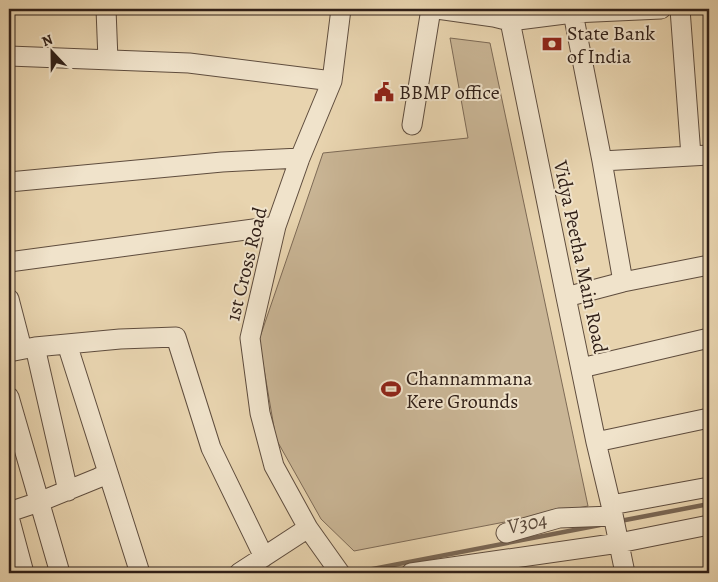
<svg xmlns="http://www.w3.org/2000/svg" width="718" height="582" font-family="Alegreya,serif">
  <rect width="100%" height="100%" fill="#e8d4af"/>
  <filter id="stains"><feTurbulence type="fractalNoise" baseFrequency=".004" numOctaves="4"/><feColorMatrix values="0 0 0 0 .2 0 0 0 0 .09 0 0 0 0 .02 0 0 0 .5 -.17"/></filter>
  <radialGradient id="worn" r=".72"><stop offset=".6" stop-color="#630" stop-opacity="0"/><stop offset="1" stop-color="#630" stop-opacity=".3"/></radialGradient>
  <path fill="#c9b595" stroke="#7d6a56" d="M450,38l40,5 98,463 -234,45 -33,-32 -45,-80 -17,-99 64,-187 145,-15z"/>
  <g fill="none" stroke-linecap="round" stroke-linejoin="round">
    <path stroke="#7a6754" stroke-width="4.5" d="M620,521l89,-17
      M352,573l248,-48"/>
    <defs>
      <path id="minor" d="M106,9l2,51
        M437,9l57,8 16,4 56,276 30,145 15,63 14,68
        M510,9v12l63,-8 88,-4
        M680,9l11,147
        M573,13l29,148 21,121
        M9,56l180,7 143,18
        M412,125l19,-116
        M602,161l107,-6
        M9,182l213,-20 78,-4
        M9,262l267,-36
        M566,297l57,-15 86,-17
        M9,299l13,50
        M67,344l73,229
        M35,347l33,144
        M9,352l26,-5 85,-8 56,-2 35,111 53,109
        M581,368l128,-30
        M9,397l51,176
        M596,442l113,-24
        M611,505l98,-18
        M9,512l30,-10 59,-24 10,-5
        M9,517l15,56
        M506,533l53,-15 54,-2
        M239,573l69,-45
        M340,573l-32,-45 -34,-62 -14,-53 -10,-75 26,-112 24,-68 32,-77 9,-72
        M411,573l208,-30 90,-18"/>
    </defs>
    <use href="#minor" stroke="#5f4d3e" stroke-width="21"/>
    <use href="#minor" stroke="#f0e3cb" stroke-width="19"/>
  </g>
  <defs>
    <symbol id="bank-bare" viewBox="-9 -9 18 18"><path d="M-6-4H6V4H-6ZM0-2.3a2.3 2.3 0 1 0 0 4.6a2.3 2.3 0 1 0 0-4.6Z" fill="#8f2418" stroke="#f0e3cb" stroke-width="2.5" paint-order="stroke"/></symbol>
    <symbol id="civic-bare" viewBox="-9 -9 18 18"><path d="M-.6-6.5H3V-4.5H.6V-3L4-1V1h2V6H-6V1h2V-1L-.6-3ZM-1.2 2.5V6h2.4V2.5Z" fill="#8f2418" stroke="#f0e3cb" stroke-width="2.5" paint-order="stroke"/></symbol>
    <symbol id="stadium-bare" viewBox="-9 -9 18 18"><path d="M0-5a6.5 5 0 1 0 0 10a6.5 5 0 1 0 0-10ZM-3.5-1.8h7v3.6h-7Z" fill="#8f2418" stroke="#f0e3cb" stroke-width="2.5" paint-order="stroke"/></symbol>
  </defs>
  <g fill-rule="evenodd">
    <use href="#bank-bare" x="538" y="30" width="28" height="28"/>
    <use href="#civic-bare" x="370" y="78" width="28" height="28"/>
    <use href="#stadium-bare" x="377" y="375" width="28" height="28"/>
  </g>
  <g text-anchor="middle" stroke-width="4" stroke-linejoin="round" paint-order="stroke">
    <g font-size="20" fill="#312018" stroke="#f0e3cb" text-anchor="start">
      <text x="567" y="40">State Bank<tspan x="567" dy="23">of India</tspan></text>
      <text x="399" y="99">BBMP office</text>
      <text x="406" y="385">Channammana<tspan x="406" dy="23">Kere Grounds</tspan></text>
    </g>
    <g font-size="20" fill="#312018" stroke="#f0e3cb">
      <text transform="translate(581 257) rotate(78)" y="7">Vidya Peetha Main Road</text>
      <text transform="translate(246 264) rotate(-76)" y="7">1st Cross Road</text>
    </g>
    <g font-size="21" font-style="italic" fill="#5b4a3b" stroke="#f0e3cb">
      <text transform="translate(527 523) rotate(-11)" y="7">V304</text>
    </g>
  </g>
  <rect width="718" height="582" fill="none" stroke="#e8d4af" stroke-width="30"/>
  <rect x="10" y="10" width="698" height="562" fill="none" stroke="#312018" stroke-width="2.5"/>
  <rect x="15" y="15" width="688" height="552" fill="none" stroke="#312018"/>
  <g transform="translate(52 52) rotate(338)" stroke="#f0e3cb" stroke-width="4" paint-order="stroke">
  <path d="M0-4L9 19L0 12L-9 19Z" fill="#312018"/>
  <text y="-8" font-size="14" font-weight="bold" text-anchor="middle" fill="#312018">N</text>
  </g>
  <rect width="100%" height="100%" filter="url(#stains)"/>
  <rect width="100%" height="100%" fill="url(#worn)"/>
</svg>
